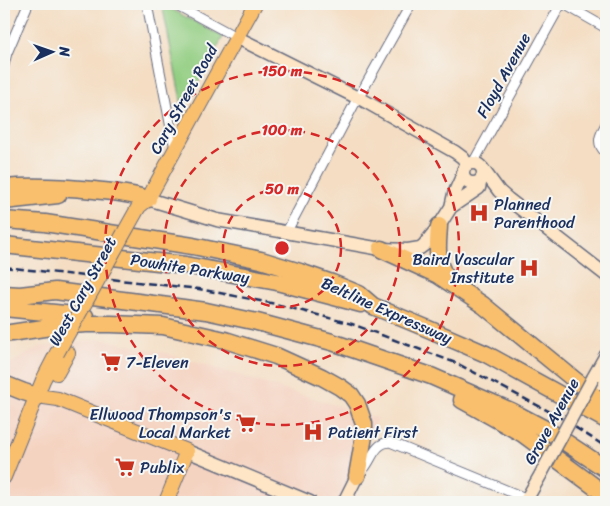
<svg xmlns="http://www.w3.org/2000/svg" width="610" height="506" font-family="Sriracha,sans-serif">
  <rect width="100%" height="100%" fill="#f6f6f2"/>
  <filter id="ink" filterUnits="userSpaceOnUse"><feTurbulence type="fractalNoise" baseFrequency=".02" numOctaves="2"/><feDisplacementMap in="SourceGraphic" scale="10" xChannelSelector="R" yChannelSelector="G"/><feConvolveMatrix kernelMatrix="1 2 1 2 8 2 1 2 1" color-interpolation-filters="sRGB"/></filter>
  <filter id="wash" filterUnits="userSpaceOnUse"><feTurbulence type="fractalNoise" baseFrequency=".0096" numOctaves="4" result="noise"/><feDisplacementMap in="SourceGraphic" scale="20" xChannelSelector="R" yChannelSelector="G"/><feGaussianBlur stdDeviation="1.12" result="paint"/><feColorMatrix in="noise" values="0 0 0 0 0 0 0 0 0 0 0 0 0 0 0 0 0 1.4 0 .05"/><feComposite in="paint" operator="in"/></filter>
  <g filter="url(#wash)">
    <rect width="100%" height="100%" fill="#f4ddc2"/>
    <path fill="#f5d3c1" d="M101,339l65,14 211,65 -36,84h-337v-135l35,-20z"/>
    <path fill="#93ce82" stroke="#577e70" d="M162,4l61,33 -40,74z"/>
  </g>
  <g filter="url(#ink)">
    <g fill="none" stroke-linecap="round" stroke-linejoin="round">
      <defs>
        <path id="street" d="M147,4l28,145
          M175,4l61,33
          M564,4l42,24
          M4,65l3,-12 21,-49
          M360,95l51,-91
          M606,124c-6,11 -11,19 0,29
          M473,163l88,-159
          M286,233l70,-132
          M361,472c11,-10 12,-29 29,-30l145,60"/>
        <path id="secondary" d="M236,37l118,59
          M361,99l94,53 8,6 4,7
          M463 173a10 10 0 1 1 20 0a10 10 0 1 1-20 0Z
          M482,168l17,23 9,8 98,76
          M148,199l69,21 164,29 27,1 12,-2 4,-3 15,-19 12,-19 3,-13 9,-20
          M451,207l28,-19 2,-9
          M593,378l13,-23
          M600,383l6,-10
          M187,451l123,51
          M344,502l13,-26
          M525,502l16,-28"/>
        <path id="primary" d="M141,205l7,-6 107,-195
          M57,373l11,-20
          M37,396l21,3 129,52 -21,51
          M4,477l39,-97 14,-27"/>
        <path id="highway" d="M4,188c30,-3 60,-1 90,2 18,2 36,3 54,9
          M4,201l54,-6
          M4,220l41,3 148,23 68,14 39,12 32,11 27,11 14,12 53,22 60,26 120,66
          M439,226c-1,20 -5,39 11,55
          M4,245l181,20 92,17 84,22
          M381,249l57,26 45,30 115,94 8,11
          M4,294l16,1 35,-4 151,20 51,11 75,20 99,34 80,35 36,19 59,39
          M4,308l81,8
          M4,334l53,-8 29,-2h25l52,2 62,14 51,16 46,21 18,10 11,8 6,9 7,20v12l-7,40
          M4,384l20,8 13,4
          M462,400l61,34 83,61"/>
      </defs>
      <use href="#street" stroke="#676c81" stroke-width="11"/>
      <use href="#secondary" stroke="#676c81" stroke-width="15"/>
      <use href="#primary" stroke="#676c81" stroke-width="16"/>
      <use href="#highway" stroke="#676c81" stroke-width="19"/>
      <use href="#street" stroke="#fff" stroke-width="9"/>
      <use href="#secondary" stroke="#fde5c5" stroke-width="12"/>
      <use href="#primary" stroke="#f9bf6d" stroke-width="14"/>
      <use href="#highway" stroke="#f9bf6d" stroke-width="16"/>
      <path stroke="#1b2f5e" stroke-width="2.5" stroke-dasharray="8 4" stroke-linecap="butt" d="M4,267l195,22 77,15 76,20 104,39 100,52 50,32"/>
      <defs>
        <path id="secondary-bridge" d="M541,474l52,-96"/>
        <path id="primary-bridge" d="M57,353l81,-145"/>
      </defs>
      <use href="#secondary-bridge" stroke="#676c81" stroke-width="15" stroke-linecap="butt"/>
      <use href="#primary-bridge" stroke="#676c81" stroke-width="16" stroke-linecap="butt"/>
      <use href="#secondary-bridge" stroke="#fde5c5" stroke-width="12"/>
      <use href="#primary-bridge" stroke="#f9bf6d" stroke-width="14"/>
    </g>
  </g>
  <g fill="none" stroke="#d62828" stroke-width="2.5" stroke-dasharray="9 6">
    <circle cx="282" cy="248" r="59"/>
    <circle cx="282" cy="248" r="118"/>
    <circle cx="282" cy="248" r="177"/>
  </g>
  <defs>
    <symbol id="hospital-bare" viewBox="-9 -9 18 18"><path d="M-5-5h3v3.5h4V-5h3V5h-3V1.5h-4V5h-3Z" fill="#c8321e" stroke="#f6f6f2" stroke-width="2.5" paint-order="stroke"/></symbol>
    <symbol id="supermarket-bare" viewBox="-9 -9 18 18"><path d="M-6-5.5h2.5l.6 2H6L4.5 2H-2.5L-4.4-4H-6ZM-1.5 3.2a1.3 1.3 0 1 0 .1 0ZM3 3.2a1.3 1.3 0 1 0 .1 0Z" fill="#c8321e" stroke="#f6f6f2" stroke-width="2.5" paint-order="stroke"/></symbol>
  </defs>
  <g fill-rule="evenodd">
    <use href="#hospital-bare" x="465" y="199" width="28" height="28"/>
    <use href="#hospital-bare" x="515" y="254" width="28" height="28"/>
    <use href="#supermarket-bare" x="97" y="348" width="28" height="28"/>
    <use href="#supermarket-bare" x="232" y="409" width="28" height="28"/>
    <use href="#hospital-bare" x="299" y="418" width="28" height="28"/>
    <use href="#supermarket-bare" x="111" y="453" width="28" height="28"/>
  </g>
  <g text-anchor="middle" stroke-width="4" stroke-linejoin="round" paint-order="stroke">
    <g font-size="16" fill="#1b2f5e" stroke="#f6f6f2">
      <text transform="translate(503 75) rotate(-61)" y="6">Floyd Avenue</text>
      <text transform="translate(183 99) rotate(-61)" y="6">Cary Street Road</text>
      <text transform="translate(190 268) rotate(9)" y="6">Powhite Parkway</text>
      <text transform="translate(82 291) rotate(-61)" y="6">West Cary Street</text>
      <text transform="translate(387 310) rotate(24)" y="6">Beltline Expressway</text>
      <text transform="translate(551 421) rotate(-61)" y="6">Grove Avenue</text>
    </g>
    <g font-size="16" fill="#1b2f5e" stroke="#f6f6f2" text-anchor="start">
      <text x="494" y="210">Planned<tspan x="494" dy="18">Parenthood</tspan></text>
      <text x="514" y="265" text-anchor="end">Baird Vascular<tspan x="514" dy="18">Institute</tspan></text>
      <text x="126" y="368">7-Eleven</text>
      <text x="231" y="420" text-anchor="end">Ellwood Thompson's<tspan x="231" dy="18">Local Market</tspan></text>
      <text x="328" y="438">Patient First</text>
      <text x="140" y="473">Publix</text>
    </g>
  </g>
  <circle cx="282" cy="248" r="8" fill="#d62828" stroke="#f6f6f2" stroke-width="2.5"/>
  <g font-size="15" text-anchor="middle" font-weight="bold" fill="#d62828" stroke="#f6f6f2" stroke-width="4" stroke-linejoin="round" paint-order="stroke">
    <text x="282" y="76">150 m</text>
    <text x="282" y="135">100 m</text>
    <text x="282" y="194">50 m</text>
  </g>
  <rect width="610" height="506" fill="none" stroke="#f6f6f2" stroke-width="20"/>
  <g transform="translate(52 52) rotate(88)" stroke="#f6f6f2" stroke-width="4" paint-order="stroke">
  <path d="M0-4L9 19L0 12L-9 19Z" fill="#1b2f5e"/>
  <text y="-8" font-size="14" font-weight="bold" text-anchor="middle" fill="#1b2f5e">N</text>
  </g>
</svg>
